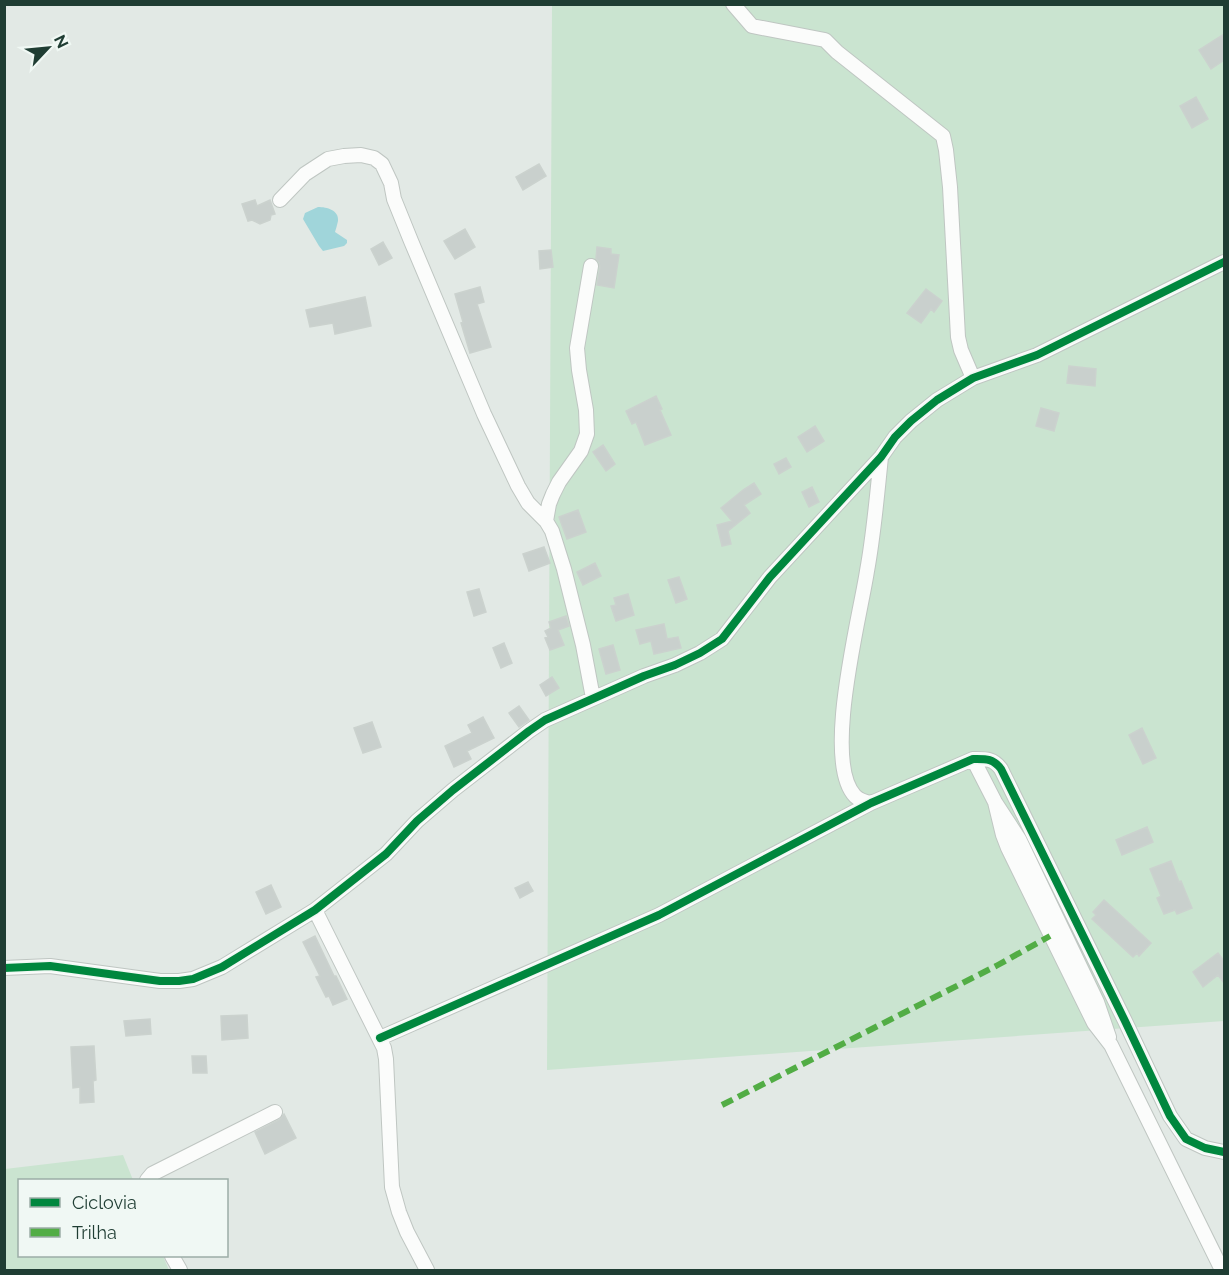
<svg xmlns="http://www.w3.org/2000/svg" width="1229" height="1275" font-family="Raleway,sans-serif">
  <rect width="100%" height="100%" fill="#e2e9e5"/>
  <path fill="#cae4d0" d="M552,5h672v1016l-677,49z
    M123,1155l10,25h-113v76h143l6,14h-164v-101z"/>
  <path fill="#a0d5da" d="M318,207c9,0 21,3 20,14 -1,4 -2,8 -3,11l12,8v3l-3,3 -21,5 -4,-5 -16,-27 2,-6z"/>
  <path fill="#c9d0cd" stroke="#cbd2ce" stroke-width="1.5" d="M1224,34v26l-13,9 -12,-19z
    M1196,97l12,22 -16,9 -12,-22z
    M539,164l7,12 -23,14 -7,-13z
    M255,200l2,6 13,-6 5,14 -4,1 -1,5 -10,4 -8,-4 -4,1 -6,-17z
    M465,229l10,18 -20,12 -11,-18z
    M383,242l9,16 -13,7 -8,-16z
    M597,247l14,2v5l8,1 -5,33 -17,-3 3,-18 -1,-5 -3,-3z
    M551,250l2,17 -13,2 -1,-18z
    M480,287l4,15 -7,2 14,43 -21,6 -9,-30 2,-1 -8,-28z
    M926,289l16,12 -8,11 -3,-3 -10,14 -14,-10z
    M365,297l6,29 -36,8 -2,-11 -23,4 -4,-17z
    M1069,366l27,3 -1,17 -28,-3z
    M656,396l6,13 -2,1 11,25 -26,10 -9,-23 -4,2 -6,-13z
    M1041,408l18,5 -5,18 -18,-5z
    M815,426l9,15 -17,11 -9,-15z
    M603,445l12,19 -9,7 -13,-19z
    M786,458l5,9 -12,7 -5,-10z
    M754,483l7,11 -17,11 6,8 -22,18 3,13 -9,2 -5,-21 15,-4 -11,-13 22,-18z
    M812,487l7,15 -10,5 -7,-15z
    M578,510l8,22 -19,7 -8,-22z
    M544,547l6,16 -21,8 -6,-17z
    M595,563l6,13 -18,9 -6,-13z
    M679,577l8,22 -11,4 -8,-23z
    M479,589l7,23 -12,4 -7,-24z
    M628,594l6,21 -18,6 -5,-15 5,-1 -2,-7z
    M566,616l3,10 -11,4 6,15 -14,5 -5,-12 3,-1 -3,-6 6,-3 -2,-6z
    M664,624l3,15 11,-2 3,11 -27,6 -3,-13 -11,3 -4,-14z
    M504,643l8,20 -11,5 -8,-20z
    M613,645l7,25 -14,4 -7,-25z
    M552,677l7,11 -13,8 -6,-11z
    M519,706l10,14 -10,7 -10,-14z
    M483,717l11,21 -27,13 4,8 -17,8 -9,-21 27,-13 -4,-8z
    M372,722l9,25 -18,6 -9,-25z
    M1142,728l14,30 -13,6 -14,-29z
    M1147,827l6,15 -31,13 -6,-15z
    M1171,861l8,21 2,-1 11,27 -15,6 -2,-4 -11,4 -7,-16 4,-2 -11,-27z
    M528,882l5,9 -13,7 -5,-10z
    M271,885l10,22 -15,7 -10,-22z
    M1104,900l47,43 -12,13 -2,-3 -4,4 -41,-38 4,-4 -3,-3z
    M315,936l19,40h2l11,23 -14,6 -4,-9 -3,1 -10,-20 4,-1 -17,-34z
    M1218,953l6,8v22l-6,-8 -15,12 -10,-15z
    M247,1015l1,23 -26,2 -1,-24z
    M150,1019l1,15 -25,2 -2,-15z
    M94,1046l2,34 -3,1 1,21 -14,1v-16l-7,1 -2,-41z
    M192,1056h14l1,17h-14z
    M284,1114l12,24 -31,16 -10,-22 24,-12z"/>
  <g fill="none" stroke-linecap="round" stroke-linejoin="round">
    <defs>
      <path id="minor" d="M733,4l19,22 73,14 12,12 106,84 3,14 4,37 8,150 3,13 12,28
        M280,200l25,-26 23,-15 16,-3 17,-1 13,3 8,6 9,19 3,16 17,42 73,173 34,72 10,17 18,18 6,10 12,38 19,76 10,53
        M546,521l3,-17 4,-10 6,-12 22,-31 6,-17 -1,-24 -7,-40 -2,-22 14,-82
        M973,759l22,43 24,37 78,163 12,35
        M995,802l8,33 5,13 86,175 17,22 111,225
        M871,803c-6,-1 -12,-3 -16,-7 -33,-35 5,-179 12,-225 7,-38 10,-76 14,-114
        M315,910l69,138 2,11 6,128 7,25 8,20 20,38
        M4,968l46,-2 110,15h19l14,-2 29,-12 93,-57 71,-56 31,-33 36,-31 76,-59 16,-11 99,-44 31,-11 25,-12 22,-14 48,-62 111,-120 14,-20 16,-16 26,-21 36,-22 64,-23 187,-93
        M380,1038l279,-123 212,-112 102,-44c12,0 20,-1 28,10l124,252 45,95 16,23 19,9 19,4
        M147,1180l5,-6 123,-62
        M172,1256l8,14"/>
    </defs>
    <use href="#minor" stroke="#bfc6c2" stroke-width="16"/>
    <use href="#minor" stroke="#fbfcfb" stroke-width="14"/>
    <path stroke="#52ad45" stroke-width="6" stroke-dasharray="12 6" stroke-linecap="butt" d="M722,1105l274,-139 54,-30"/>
    <defs>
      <path id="cycleway" d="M4,968l46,-2 110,15h19l14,-2 29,-12 93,-57 71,-56 31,-33 36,-31 76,-59 16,-11 99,-44 31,-11 25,-12 22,-14 48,-62 111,-120 14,-20 16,-16 26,-21 36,-22 64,-23 187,-93
        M380,1038l279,-123 212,-112 102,-44c12,0 20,-1 28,10l124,252 45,95 16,23 19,9 19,4"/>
    </defs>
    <use href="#cycleway" stroke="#f0f8f4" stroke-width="11"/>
    <use href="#cycleway" stroke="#00873e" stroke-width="8"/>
  </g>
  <rect width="1229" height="1275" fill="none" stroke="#1f3d33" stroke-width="12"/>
  <rect x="18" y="1179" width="210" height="78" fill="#f0f8f4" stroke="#9cada7" stroke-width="1.5"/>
  <rect x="30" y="1198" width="30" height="9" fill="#00873e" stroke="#9cada7" stroke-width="1.5"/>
  <text x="72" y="1209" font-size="18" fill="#1f3d33">Ciclovia</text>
  <rect x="30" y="1228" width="30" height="9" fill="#52ad45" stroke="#9cada7" stroke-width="1.5"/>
  <text x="72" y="1239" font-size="18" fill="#1f3d33">Trilha</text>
  <g transform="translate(48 48) rotate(64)" stroke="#f0f8f4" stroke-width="4.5" paint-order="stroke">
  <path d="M0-4.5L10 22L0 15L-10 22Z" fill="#1f3d33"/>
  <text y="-9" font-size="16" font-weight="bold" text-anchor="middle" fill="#1f3d33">N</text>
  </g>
</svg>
